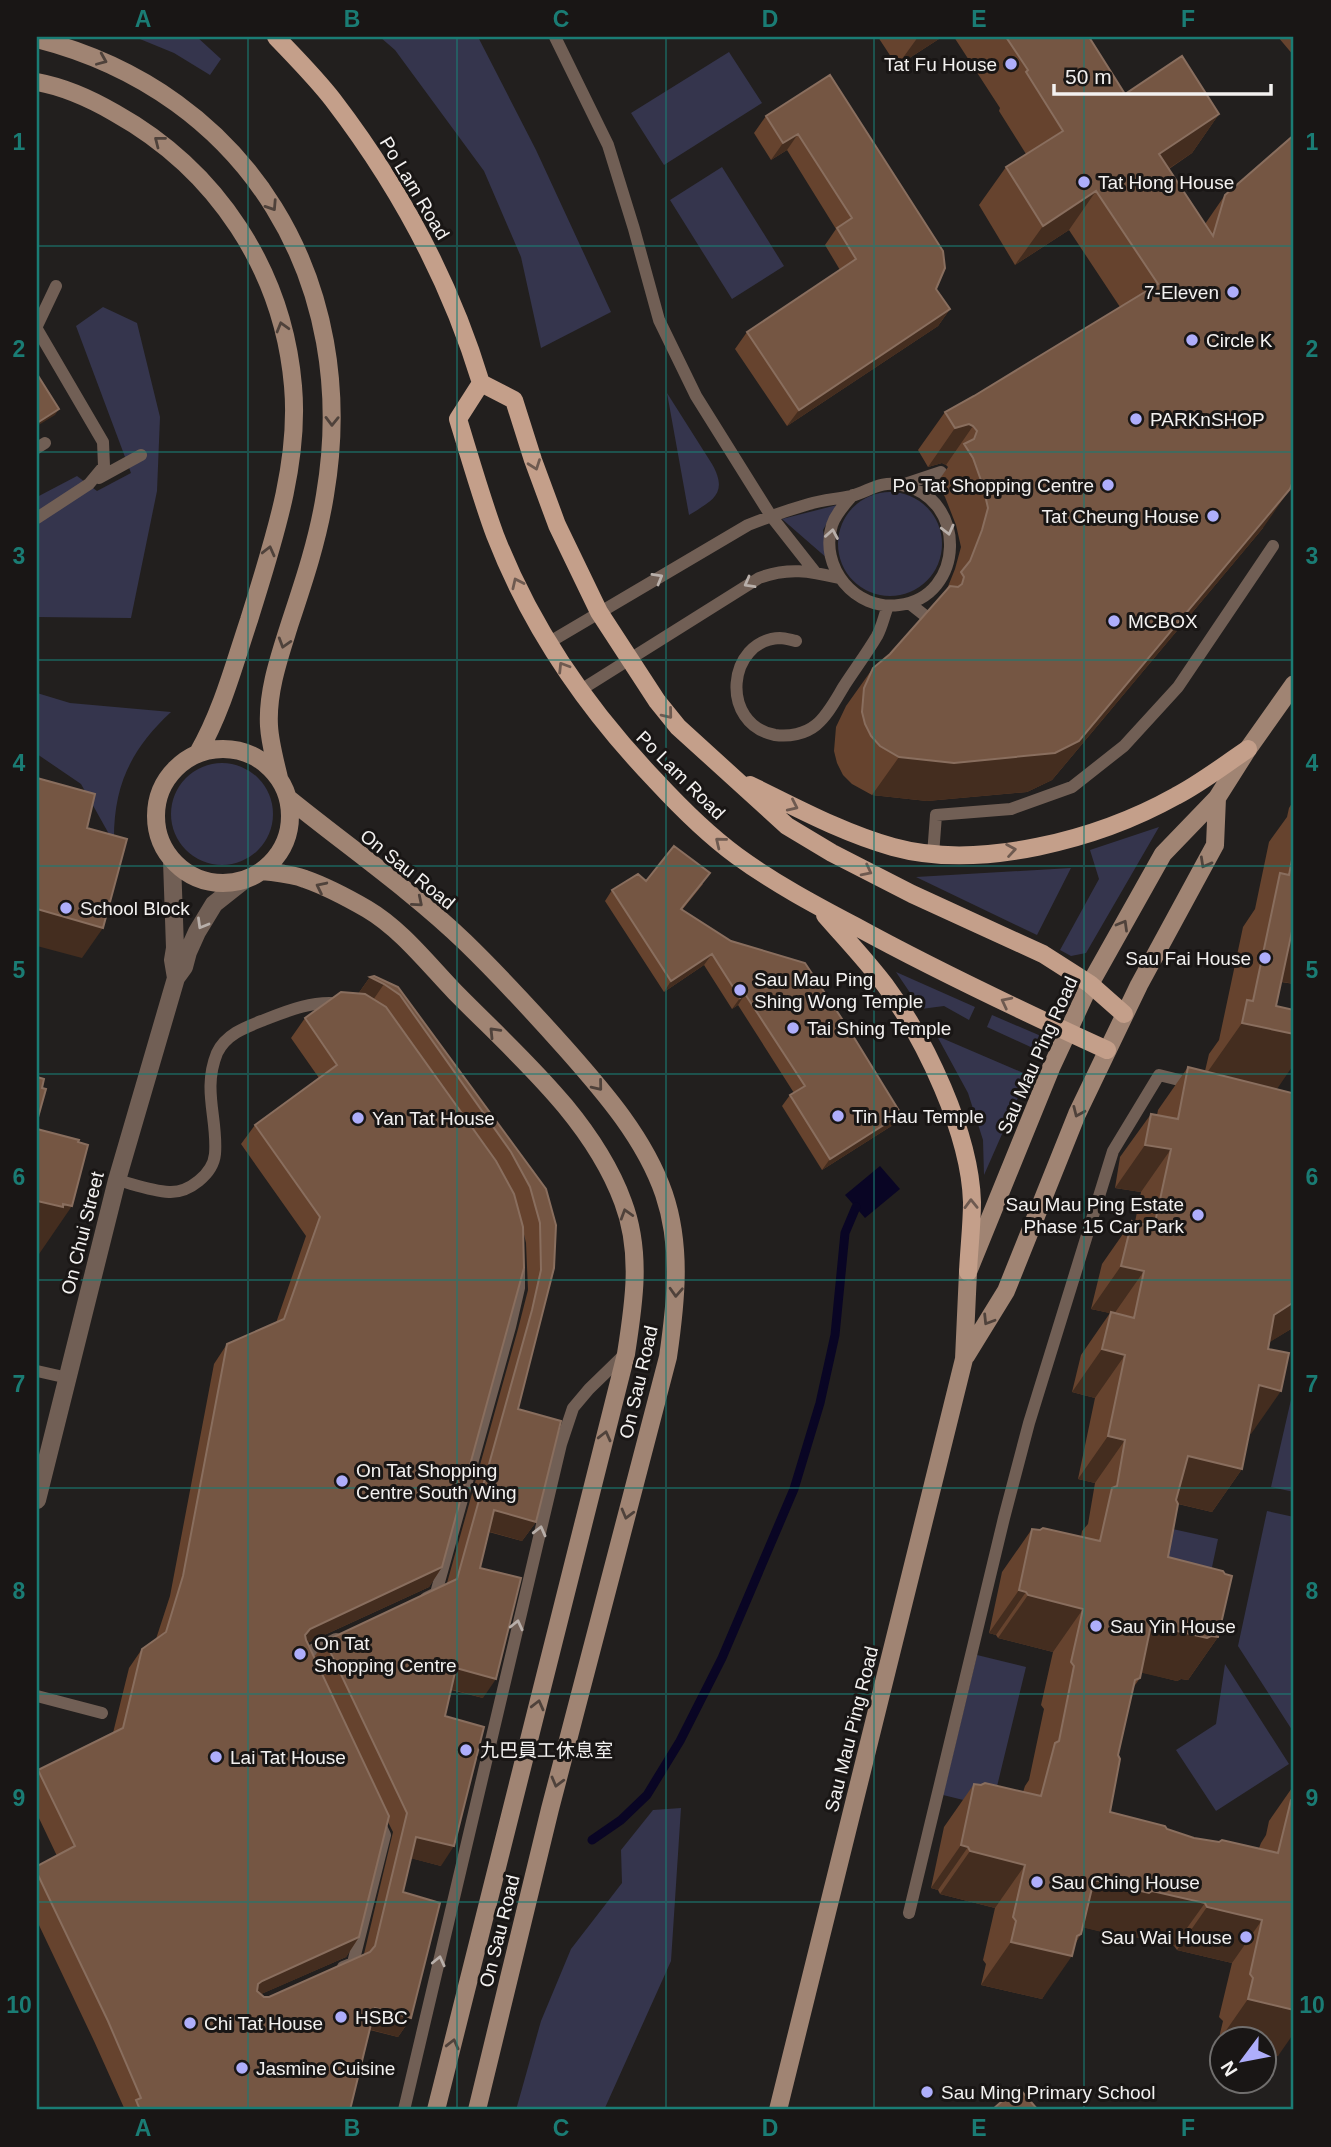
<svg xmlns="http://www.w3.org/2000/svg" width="1331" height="2147" font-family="Helvetica,'Noto Sans TC',sans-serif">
  <rect width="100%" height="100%" fill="#221f1e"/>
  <path fill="#35354d" d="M135,37h62l24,22 -11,16 -36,-22z
    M380,37h98l58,113 75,162 -70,36 -20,-91 -37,-86 -89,-121z
    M729,52l33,51 -98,62 -33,-52z
    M722,167l62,99 -52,33 -62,-99z
    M103,307l34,16 23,94 -3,74 -26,127 -94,-1v-120l40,-21 20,15 34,-18 -55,-147z
    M667,393l45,71c17,30 0,37 -23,51z
    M838 544a52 52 0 1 1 104 0a52 52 0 1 1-104 0Z
    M837,505l-14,25 5,29 -46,-40z
    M37,693l33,10 101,9c-41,38 -58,75 -57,131l-33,-59 -44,-30z
    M171 814a51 51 0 1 1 102 0a51 51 0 1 1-102 0Z
    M1159,827l-73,126 -15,3 -11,-6 39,-71 -9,-29z
    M1071,868l-34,67 -121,-58z
    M896,972l79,35 -6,13 -25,-14 -23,3z
    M992,1015l49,21 -6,13 -48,-22z
    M937,1036l91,39 -44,100 -1,-35 -15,-47z
    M1293,1391h1v101l-23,-5z
    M1267,1511l27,6v216l-56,-87z
    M1168,1528l50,11 -13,61 -50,-11z
    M977,1655l49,12 -34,140 -49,-12z
    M1225,1664l64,100 -73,47 -40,-61 40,-26z
    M681,1808l-10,153 -67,149h-88l25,-89 30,-72 51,-66 -1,-33 32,-40z"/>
  <path fill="#090524" d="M880,1166l20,23 -35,29 -20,-23z"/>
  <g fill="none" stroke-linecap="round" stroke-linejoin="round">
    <path stroke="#090524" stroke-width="9" d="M592,1840l29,-20 26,-25 33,-54 42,-83 72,-169 26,-86 15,-68 10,-102 11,-26"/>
    <path stroke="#715f55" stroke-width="12" d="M555,37l53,108 26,84 25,91 37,76 75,120 44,56
      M37,326l19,-40
      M37,329l66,113 1,24 -15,18 -52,34
      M37,448l8,-5
      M99,478l42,-23
      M902,485l39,-13
      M909,603l19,15
      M796,641c-5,-1 -11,-3 -16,-3 -53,2 -61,86 -5,97 14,2 30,-1 41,-10 12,-10 20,-26 28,-39 11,-17 23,-33 33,-50 5,-9 7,-20 11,-30
      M548,643l200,-118c20,-8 40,-15 61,-21 13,-4 28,-5 42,-8 19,-5 29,-16 51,-11 66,13 63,112 -3,120 -44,6 -80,-38 -67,-80 4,-12 13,-21 21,-30
      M579,691l180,-113c29,-11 51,-7 80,0
      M933,855l3,-40 75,-6 61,-22 52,-41 54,-59 95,-141
      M117,1180c16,4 35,11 52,12 20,1 44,-18 46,-38 3,-35 -13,-64 2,-101 9,-19 29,-26 47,-33 25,-10 50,-20 78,-16
      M37,1371l31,7
      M426,1598l10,-5 74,-266 9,-39v-18
      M303,1661l-3,-5 36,-17
      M37,1696l65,17
      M909,1913l95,-395 25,-95 84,-272 46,-76 36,9
      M343,1967l10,-4 32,-128 -7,-15
      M404,2110l157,-666 12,-36 16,-19 36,-35"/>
    <path stroke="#715f55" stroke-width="18" d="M172,861l3,87 -2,12 3,18
      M37,1500l80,-320 59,-202 8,-11 4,-15 9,-20 17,-28 29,-23"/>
    <path stroke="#a08473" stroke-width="18" d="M37,39c212,54 324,244 288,456 -7,44 -21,86 -35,128 -10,32 -23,68 -21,103 1,17 6,35 10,52
      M37,82c27,5 54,17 78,31 102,57 168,157 178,273 7,79 -21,159 -44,234 -15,45 -27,91 -51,133
      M156 816a67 67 0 1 1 134 0a67 67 0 1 1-134 0Z
      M288,798c58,47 124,93 177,144 35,34 69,71 102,108 38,43 78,89 97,144 18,53 12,108 4,163l-118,452 -73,301
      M263,871c14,2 29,3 42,8 20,7 43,19 62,30 34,20 61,55 88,83 62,63 137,126 168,210 19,50 11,101 3,152l-190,756
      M966,1356l40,-65 71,-177 62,-129 76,-140 2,-47
      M778,2110l186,-751 4,-87 83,-204 39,-84 73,-130 54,-56 31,-49 46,-65"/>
    <path stroke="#c49f8a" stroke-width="18" d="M276,37c19,20 40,41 57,63 65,85 117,181 148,283l33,17 19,60 24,65 42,87 58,89 21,26 109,99 45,27 80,41 131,60 47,30 34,30
      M481,383l-23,36c12,39 23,78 37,116 36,93 93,175 161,246 25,27 51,53 81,75 37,27 78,49 118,70 82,45 167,85 252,124
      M750,785c47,23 93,48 143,62 87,24 206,-8 283,-51 25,-13 48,-31 72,-47
      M825,915c20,23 41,45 60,70 40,54 85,148 87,217 0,23 -3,47 -4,70"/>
  </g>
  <path fill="#66432e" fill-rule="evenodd" d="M878,37h64l-45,29z
    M954,37h135l36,57 94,20 -27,39 -23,16 36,55 20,-29 38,333 -211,252 -25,12 -100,9 -55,-6 -20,-11 -9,-9 -6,-12 -3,-12 2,-24 10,-21 27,-38 17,-14 57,-65 8,-20 6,-22 -5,-22 -11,-28 -8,-14 11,-16 -2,-2 -4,-2 -14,4 -10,-17 27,-38 29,-16 146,-89 -51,-77 -54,35 -36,-60 27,-38 20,-13 -27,-43 1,-3z
    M1278,37h16v19z
    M830,75l106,214 14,20 -12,17 -151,100 -52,-77 12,-17 93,-62 -15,-25 11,-16 -49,-79 -16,10 -17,-27 12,-17z
    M1294,800v184l-13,-2 -5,24 1,83 14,240 -22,13 -27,127 -30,43 -34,-8 -10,53 50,80 -30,43 -7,-1 -4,2 -36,-9 -1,6 -7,10 -15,67 -8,57 84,26 65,10 2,-5 5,-8 3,-14 25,-36v225l-16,46 -14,-3v-14h-42v4l-4,-1 5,-21 -4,-4 13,-54 -55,-13 -3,-4 -52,-12 -3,2 -36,-9 -2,7 -39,65 -61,-14 5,-21 -3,-4 12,-52 -55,-14 -2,-4 -7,-2 13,-61 30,-43 49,8 2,-6 4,-6 15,-71 -3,-4 12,-53 -55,-14 -2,-3 -7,-2 13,-61 30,-43 49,8 1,-6 6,-7 7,-41 -17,-4 17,-81 -23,-6 9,-37 29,-42 -19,-4 11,-45 30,-43 3,1 6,-30 -26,-4 5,-31 31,-43 6,1 1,-5 30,-43 17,4 4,-17 10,-14 24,-113 12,-18 14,-67 18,-25 2,-9z
    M646,881l57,3 -21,26 211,215 -71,45 -40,-64 8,-11 4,-2 -56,-88 -6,4 -28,-44 -40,27 -59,-91 7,-11z
    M370,977l28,10 148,202 10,36 -38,184 18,113 -14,19 -33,-9 -9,36 3,130 -32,-8 -6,26 -4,150 -30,-8 -8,34 8,126 -13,19 -28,-7 -20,80h-225l-31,-69 -57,-120v-55l20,-10 -20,-42v-42l1,-2 75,-37 16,-65 13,-19 14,-10 14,-43 44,-232 13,-20 49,-21 30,-87 -65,-92 14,-19 64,-47 -28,-40 14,-20 53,-24zM523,1230l3,13 2,47 -10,39 -71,254 -122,58 -11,16 -7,-14 122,-56 13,-20zM388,1822l5,10 -29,122 -95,43h-5l-3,-3 85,-37 13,-20z"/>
  <path fill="#442d1f" d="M918,37h24l-45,29z
    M1219,114l-27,39 -60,40 27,-39z
    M798,134l-11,16 -16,10 12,-17z
    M1096,191l-27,39 -54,35 28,-39z
    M950,309l-12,17 -151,100 12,-16z
    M59,409l-4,6 -18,11v-3z
    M969,424l4,2 -27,39 -4,-2 -14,4 27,-39z
    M1290,489l-27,39 -211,252 -25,12 -100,9 -55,-6 27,-38z
    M37,909l66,19 -21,30 -45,-12z
    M1293,922l1,62 -36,-7z
    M712,954l-8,11 -40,27 7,-11z
    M370,977l14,7 -13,19 -15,-6z
    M745,994l-7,11 -6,4 8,-11z
    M1242,1023l52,11v30l-19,28 -71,-15z
    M901,1114l-8,11 -71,45 8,-11z
    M1145,1145l26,4 -30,43 -26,-4z
    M37,1201l26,3 9,2 -35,51z
    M1121,1266l23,5 -30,43 -23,-5z
    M1294,1302v21l-3,6 -47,29 30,-43z
    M1102,1349l23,6 -30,43 -23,-6z
    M1259,1385l22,6 -30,43 -22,-6z
    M1108,1436l17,4 -30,43 -17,-4z
    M1188,1456l54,13 -30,43 -54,-13z
    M494,1510l42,12 -14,19 -42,-12z
    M442,1567l-13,20 -133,61 14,-19z
    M1019,1590l7,2 -30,43 -7,-2z
    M1028,1595l55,14 -30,43 -55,-14z
    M1151,1625l60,11 7,1 -30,43 -7,-1 -4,2 -56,-13z
    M456,1668l40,11 -13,19 -40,-11z
    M416,1837l38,9 -13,20 -39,-10z
    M961,1845l7,2 -30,43 -7,-2z
    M970,1851l55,14 -30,43 -55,-14z
    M1094,1880l58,11 53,12 -31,43 -52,-12 -3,2 -55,-13z
    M1207,1907l55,13 -30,43 -55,-13z
    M1081,1934l-15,21 6,1 -30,43 -61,-14 30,-43 66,-6z
    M359,1937l-13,20 -98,43 10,-16 4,-3z
    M1248,1999l46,11v23l-16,23 -14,-3v-14h-42v4l-4,-1z
    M375,2008l36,10 -13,19 -37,-10z"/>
  <path fill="#755643" stroke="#896e5e" stroke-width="2" d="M1006,37h83l36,57 57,-38 37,58 -60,40 54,82 12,-41 69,-60v343l-4,11 -211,252 -24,12 -101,10 -55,-6 -19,-11 -9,-10 -6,-12 -3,-12 2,-24 9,-20 17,-14 60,-68 8,1 4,-3 2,-7 -3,-5 9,-11 12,-31 6,-22 -5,-22 -10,-28 -9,-14 10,-5 3,-8 -4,-5 -4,-2 -14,4 -10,-16 29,-16 184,-112 -62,-93 -53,35 -37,-59 57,-36 -37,-59 2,-2z
    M830,75l113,176 2,17 -9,21 14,20 -151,101 -52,-78 109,-73 -19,-31 15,-10 -54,-84 -15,9 -17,-27z
    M37,374l22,35 -22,14z
    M37,778l58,16 -8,34 40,11 -24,89 -66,-19z
    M674,846l36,27 -29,36 50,32 74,22 45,68 51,83 -71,45 -40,-64 15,-9 -60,-92 -5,4 -28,-44 -41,27 -59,-91 26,-16 8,7z
    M1294,850v72l-18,84 18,4v24l-52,-11 5,-23 6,1 27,-128 9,2z
    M374,976l24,11 148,202 10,36 -2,43 -36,141 43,12 -25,101 -42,-12 -14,58 41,10 -25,101 -40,-11 -11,48 39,11 -30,119 -38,-9 -13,55 37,11 -29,115 -36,-10 -25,102h-210l-4,-10 5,-2 -33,-77 -71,-148v-7l38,-20 -37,-76 85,-42 19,-79 24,-17 17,-56 44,-232 57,-25 36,-102 -65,-92 82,-60 -32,-47 36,-26 24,2 21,13 110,154 18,33 9,33 1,41 -82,299 -132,62 -5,6 1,5 83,176 -30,121 -97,44 -4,3 -1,7 7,6h5l101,-45 5,-6 32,-133 -82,-172 132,-62 75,-269 9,-40 -1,-47 -10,-36 -19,-35 -111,-157 -16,-11 -14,-7z
    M1188,1067l104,26 2,8v201l-20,13 -6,34 21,4 -8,38 -22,-6 -17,84 -54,-13 -12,44 2,4 -10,53 55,14 2,3 7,2 -14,61 -7,-1 -4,2 -56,-13 -11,53 -5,2 -17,75 2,4 -10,53 55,14 2,3 27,9 25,4 3,-2 56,13 13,-53 3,-2v212l-46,-11 5,-21 -3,-4 12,-54 -55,-13 -2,-4 -53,-12 -3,2 -55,-13 -13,54 -4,2 -5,20 -61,-14 5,-21 -3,-4 12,-52 -55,-14 -2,-4 -7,-2 13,-61 7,1 4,-2 56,13 14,-53 4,-2 15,-75 -3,-4 12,-53 -55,-14 -2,-3 -7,-2 13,-61 8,1 3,-2 57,13 12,-53 5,-2 8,-46 -17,-4 17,-81 -23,-6 9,-37 23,6 10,-47 -23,-5 11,-45 22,6 17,-78 -26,-4 6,-31 27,5z
    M37,1077l7,2 -2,9 4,1 -9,32z
    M37,1129l42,11 -1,2 10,3 -16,61 -9,-2v3l-26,-6z
    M1018,2087l20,23h-46z"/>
  <defs><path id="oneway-chevron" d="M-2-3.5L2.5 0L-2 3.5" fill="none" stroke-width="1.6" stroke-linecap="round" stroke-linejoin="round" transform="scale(1.75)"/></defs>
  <g stroke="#4f423b">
    <use href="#oneway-chevron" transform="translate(102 60) rotate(23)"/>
    <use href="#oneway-chevron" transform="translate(159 141) rotate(-142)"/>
    <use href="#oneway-chevron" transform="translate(272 206) rotate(57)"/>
    <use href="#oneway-chevron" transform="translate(282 327) rotate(-106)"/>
    <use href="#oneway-chevron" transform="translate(332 421) rotate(91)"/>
    <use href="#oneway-chevron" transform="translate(269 551) rotate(-76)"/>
    <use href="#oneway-chevron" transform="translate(284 643) rotate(107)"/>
    <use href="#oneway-chevron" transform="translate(1205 863) rotate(119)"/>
    <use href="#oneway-chevron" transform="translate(321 887) rotate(-154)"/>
    <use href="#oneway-chevron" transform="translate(418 902) rotate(40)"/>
    <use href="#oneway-chevron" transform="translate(1123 925) rotate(-60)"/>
    <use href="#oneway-chevron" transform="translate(494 1032) rotate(-134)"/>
    <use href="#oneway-chevron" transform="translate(598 1086) rotate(51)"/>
    <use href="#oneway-chevron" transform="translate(1078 1112) rotate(114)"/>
    <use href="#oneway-chevron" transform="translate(626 1214) rotate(-107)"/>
    <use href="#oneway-chevron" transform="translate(676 1292) rotate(93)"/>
    <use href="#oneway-chevron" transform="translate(988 1320) rotate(122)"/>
    <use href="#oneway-chevron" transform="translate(605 1436) rotate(-76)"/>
    <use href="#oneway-chevron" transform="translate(627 1514) rotate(105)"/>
    <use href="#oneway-chevron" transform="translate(538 1705) rotate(-76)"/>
    <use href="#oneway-chevron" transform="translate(557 1782) rotate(105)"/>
    <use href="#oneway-chevron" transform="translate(453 2044) rotate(-76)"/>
  </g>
  <g stroke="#6e5a50">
    <use href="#oneway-chevron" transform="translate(535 465) rotate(70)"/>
    <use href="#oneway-chevron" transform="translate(517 583) rotate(-115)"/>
    <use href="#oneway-chevron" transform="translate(563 667) rotate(-122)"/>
    <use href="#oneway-chevron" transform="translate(668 714) rotate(51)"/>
    <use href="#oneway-chevron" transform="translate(793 806) rotate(25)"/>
    <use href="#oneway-chevron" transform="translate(720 842) rotate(-141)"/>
    <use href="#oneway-chevron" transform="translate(1011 850) rotate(-9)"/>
    <use href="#oneway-chevron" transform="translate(867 871) rotate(27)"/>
    <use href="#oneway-chevron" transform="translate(1006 1002) rotate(-153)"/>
    <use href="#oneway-chevron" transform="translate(971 1204) rotate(-91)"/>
  </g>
  <g stroke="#b8afaa">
    <use href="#oneway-chevron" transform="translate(948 530) rotate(76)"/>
    <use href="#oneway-chevron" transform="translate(832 534) rotate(-80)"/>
    <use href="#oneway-chevron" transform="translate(658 578) rotate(-30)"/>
    <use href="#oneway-chevron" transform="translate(749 583) rotate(151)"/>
    <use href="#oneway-chevron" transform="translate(202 924) rotate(120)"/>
    <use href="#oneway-chevron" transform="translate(540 1531) rotate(-76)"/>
    <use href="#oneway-chevron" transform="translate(517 1625) rotate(-77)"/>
    <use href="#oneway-chevron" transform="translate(439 1961) rotate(-77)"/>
  </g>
  <path fill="none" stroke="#1a7c74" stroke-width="2" stroke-opacity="0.55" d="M248,37v2073M457,37v2073M666,37v2073M874,37v2073M1084,37v2073M37,246h1257M37,452h1257M37,660h1257M37,866h1257M37,1074h1257M37,1280h1257M37,1488h1257M37,1694h1257M37,1902h1257"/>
  <g fill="#aeaefb" stroke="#191615" stroke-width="2.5">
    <circle cx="1011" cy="64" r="7"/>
    <circle cx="1084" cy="182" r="7"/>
    <circle cx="1233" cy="292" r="7"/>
    <circle cx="1192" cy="340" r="7"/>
    <circle cx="1136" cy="419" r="7"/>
    <circle cx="1108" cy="485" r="7"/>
    <circle cx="1213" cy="516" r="7"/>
    <circle cx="1114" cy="621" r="7"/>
    <circle cx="66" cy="908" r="7"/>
    <circle cx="1265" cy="958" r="7"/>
    <circle cx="740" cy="990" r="7"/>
    <circle cx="793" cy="1028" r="7"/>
    <circle cx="838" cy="1116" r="7"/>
    <circle cx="358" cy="1118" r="7"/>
    <circle cx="1198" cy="1215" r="7"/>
    <circle cx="342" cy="1481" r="7"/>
    <circle cx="1096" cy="1626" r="7"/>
    <circle cx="300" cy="1654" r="7"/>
    <circle cx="466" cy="1750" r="7"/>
    <circle cx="216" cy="1757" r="7"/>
    <circle cx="1037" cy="1882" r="7"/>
    <circle cx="1246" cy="1937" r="7"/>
    <circle cx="341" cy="2017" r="7"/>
    <circle cx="190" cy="2023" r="7"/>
    <circle cx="242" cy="2068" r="7"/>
    <circle cx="927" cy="2092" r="7"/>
  </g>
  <g text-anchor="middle" stroke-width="6" stroke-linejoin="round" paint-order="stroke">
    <g font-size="19" fill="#f3f1f0" stroke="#191615" text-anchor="start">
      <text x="997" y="71" text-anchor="end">Tat Fu House</text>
      <text x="1098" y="189">Tat Hong House</text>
      <text x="1219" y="299" text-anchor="end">7-Eleven</text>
      <text x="1206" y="347">Circle K</text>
      <text x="1150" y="426">PARKnSHOP</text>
      <text x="1094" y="492" text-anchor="end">Po Tat Shopping Centre</text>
      <text x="1199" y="523" text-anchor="end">Tat Cheung House</text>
      <text x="1128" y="628">MCBOX</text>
      <text x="80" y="915">School Block</text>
      <text x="1251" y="965" text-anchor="end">Sau Fai House</text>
      <text x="754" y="986">Sau Mau Ping<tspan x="754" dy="22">Shing Wong Temple</tspan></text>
      <text x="807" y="1035">Tai Shing Temple</text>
      <text x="852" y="1123">Tin Hau Temple</text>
      <text x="372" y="1125">Yan Tat House</text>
      <text x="1184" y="1211" text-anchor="end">Sau Mau Ping Estate<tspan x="1184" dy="22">Phase 15 Car Park</tspan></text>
      <text x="356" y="1477">On Tat Shopping<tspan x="356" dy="22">Centre South Wing</tspan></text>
      <text x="1110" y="1633">Sau Yin House</text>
      <text x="314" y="1650">On Tat<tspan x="314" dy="22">Shopping Centre</tspan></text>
      <text x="480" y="1757">九巴員工休息室</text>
      <text x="230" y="1764">Lai Tat House</text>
      <text x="1051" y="1889">Sau Ching House</text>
      <text x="1232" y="1944" text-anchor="end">Sau Wai House</text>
      <text x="355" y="2024">HSBC</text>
      <text x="204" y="2030">Chi Tat House</text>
      <text x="256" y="2075">Jasmine Cuisine</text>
      <text x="941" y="2099">Sau Ming Primary School</text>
    </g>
    <g font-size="19" fill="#f3f1f0" stroke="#191615">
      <text transform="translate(415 188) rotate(59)" y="7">Po Lam Road</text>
      <text transform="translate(681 775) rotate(45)" y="7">Po Lam Road</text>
      <text transform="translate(408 869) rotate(39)" y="7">On Sau Road</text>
      <text transform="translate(1037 1055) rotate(-66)" y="7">Sau Mau Ping Road</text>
      <text transform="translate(82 1233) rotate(-76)" y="7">On Chui Street</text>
      <text transform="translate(638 1382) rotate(-77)" y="7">On Sau Road</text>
      <text transform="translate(851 1729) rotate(-76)" y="7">Sau Mau Ping Road</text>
      <text transform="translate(499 1931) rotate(-76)" y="7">On Sau Road</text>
    </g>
  </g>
  <rect width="1331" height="2147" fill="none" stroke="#191615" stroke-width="77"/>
  <g transform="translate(1243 2060) rotate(238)"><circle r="33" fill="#191615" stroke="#706e6d" stroke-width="2"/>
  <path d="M0-5L12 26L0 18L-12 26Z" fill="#aeaefb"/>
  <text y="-10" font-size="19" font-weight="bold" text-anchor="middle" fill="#f3f1f0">N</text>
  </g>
  <path d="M1054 84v10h217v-10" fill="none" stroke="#f3f1f0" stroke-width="3.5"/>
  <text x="1065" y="84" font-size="21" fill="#f3f1f0" stroke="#191615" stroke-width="5" paint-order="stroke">50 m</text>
  <rect x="38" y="38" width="1254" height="2070" fill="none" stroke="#1a7c74" stroke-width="2.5"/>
  <g font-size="23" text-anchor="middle" font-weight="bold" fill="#1a7c74">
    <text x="143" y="27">A</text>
    <text x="352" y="27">B</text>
    <text x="561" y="27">C</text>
    <text x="770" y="27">D</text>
    <text x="979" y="27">E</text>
    <text x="1188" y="27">F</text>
    <text x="19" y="150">1</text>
    <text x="1312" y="150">1</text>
    <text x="19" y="357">2</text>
    <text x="1312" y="357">2</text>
    <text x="19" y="564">3</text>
    <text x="1312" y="564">3</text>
    <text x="19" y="771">4</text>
    <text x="1312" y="771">4</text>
    <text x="19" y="978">5</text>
    <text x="1312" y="978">5</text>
    <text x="19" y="1185">6</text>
    <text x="1312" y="1185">6</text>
    <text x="19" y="1392">7</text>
    <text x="1312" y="1392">7</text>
    <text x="19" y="1599">8</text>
    <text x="1312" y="1599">8</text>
    <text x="19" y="1806">9</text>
    <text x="1312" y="1806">9</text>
    <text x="19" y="2013">10</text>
    <text x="1312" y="2013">10</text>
    <text x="143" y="2136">A</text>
    <text x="352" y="2136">B</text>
    <text x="561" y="2136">C</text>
    <text x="770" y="2136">D</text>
    <text x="979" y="2136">E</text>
    <text x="1188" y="2136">F</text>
  </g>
</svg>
